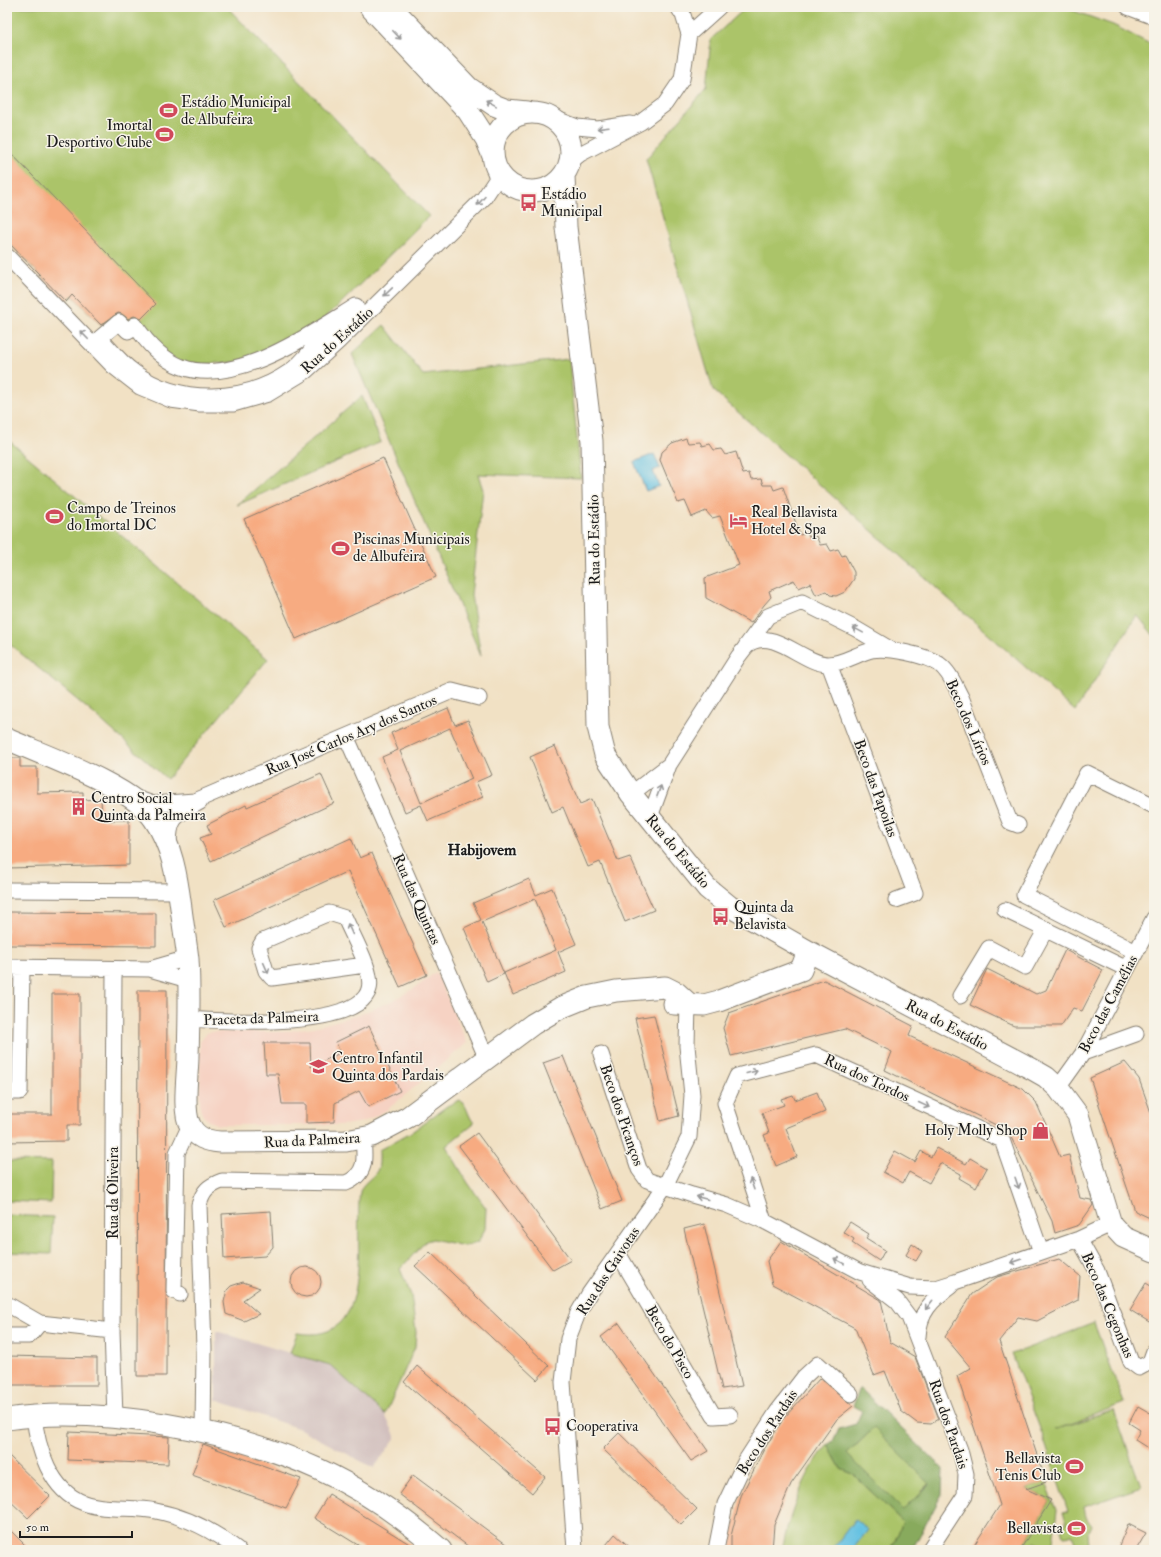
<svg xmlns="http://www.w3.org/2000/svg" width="1161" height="1557" font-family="'IM FELL Double Pica',serif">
  <rect width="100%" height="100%" fill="#f7f3e8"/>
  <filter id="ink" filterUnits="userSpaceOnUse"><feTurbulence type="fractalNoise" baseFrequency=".025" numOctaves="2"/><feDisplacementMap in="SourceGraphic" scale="8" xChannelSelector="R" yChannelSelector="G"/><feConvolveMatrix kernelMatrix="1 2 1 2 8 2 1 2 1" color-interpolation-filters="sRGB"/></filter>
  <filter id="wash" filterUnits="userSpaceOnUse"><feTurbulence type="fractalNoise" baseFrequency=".012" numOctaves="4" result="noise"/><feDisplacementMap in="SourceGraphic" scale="16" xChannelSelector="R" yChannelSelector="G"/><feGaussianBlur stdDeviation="0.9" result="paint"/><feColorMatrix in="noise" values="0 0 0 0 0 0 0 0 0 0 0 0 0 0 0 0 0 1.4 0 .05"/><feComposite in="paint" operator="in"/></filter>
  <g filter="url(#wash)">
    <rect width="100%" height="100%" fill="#f1e1c4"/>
    <path fill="#f6d2c3" d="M436,972l31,71 -80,67 -24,12 -20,3h-125l-9,-4 -6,-5 -3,-8v-66l8,-10h77l33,-6 40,-11 34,-14 26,-15z"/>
    <path fill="#d1bfbd" d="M216,1331l114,34 55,50 11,22 -22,31 -74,-39 -84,-29z"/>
    <path fill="#abc469" stroke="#647042" d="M7,7h220l202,209 -91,90 -20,18 -20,13 -61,25 -53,3 -56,-34 -15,-15 -11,10 -29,-30 -7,6 -59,-61z
      M750,7h313l50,18 41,21v590l-17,-21 -62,96 -362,-321 -67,-231 60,-70 5,-50 30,-27z
      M384,325l39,50 146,-16 12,119 -103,-4 5,16 -12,105 10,61 -129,-302z
      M362,396l19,46 -144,63z
      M7,439l261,220 -101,120 -73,-65 -87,-72z
      M460,1100c8,6 7,15 14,23l-28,23 22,37 18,25 -1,21 -7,13 -14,4 -31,-7 -7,2 -26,28 11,26 5,37 -1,15 -30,68 -55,-50 -40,-12 7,-20c81,13 56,-94 63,-141 1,-8 13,-14 17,-21 3,-5 2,-15 2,-21l34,-19 34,-25z
      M7,1161l45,1 -1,41 -44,-2z
      M7,1215l46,2 -2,37 -44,-2z
      M1094,1323l30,80 -69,27 59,-20 27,77 -57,20 2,10 5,8 -3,7 1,12 -11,6 -6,-15 -8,1 -3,-11 6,-3 -4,-9 5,-2 -26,-77 -30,-80z
      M874,1428l56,55 -27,28 -56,-57z
      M828,1445l13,24 12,5 50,48 -12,28h-109c7,-34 22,-79 46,-105z
      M1046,1482l11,28 -5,40 -17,-8 -6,8h-9l31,-50 -25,-11z"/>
    <path fill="#88aa5d" stroke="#52633c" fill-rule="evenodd" d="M860,1388l83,81 -1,25 -30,56h-21l12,-28 -50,-48 -12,-5 -13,-24 6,-5 5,-11 17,-5 6,-13 -9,-5zM874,1428l56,56 -27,26 -56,-56z"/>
    <path fill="#64c1e2" stroke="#406e7f" d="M654,454l6,14 -7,3 6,15 -13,5 -12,-29z
      M855,1519l13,11 -16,20h-20z"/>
    <g id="blocks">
      <path fill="#f7ab81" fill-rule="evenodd" d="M7,149l149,155 -15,15 -7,-3 -6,3 -6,-5 -4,-1 -17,12 -29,-30 -6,7 -59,-61z
        M686,438l2,5 12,-1 2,4 8,-2 4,6 7,-1 4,6 11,-3 7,22 6,-1 2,7 10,-1 2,6h9l2,5 9,-3 17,48 7,-2 4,6 5,-3 4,9 7,-1 4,7 7,-2 4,7 3,-1 9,17v7l-9,13 -9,4 -6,-1 -4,-4 -10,4 -6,-12 -11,5 -5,-8 -25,11 2,6 -7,8 -13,18 -45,-25 -1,-20 34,-13 -19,-49 -8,2 -6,-7 -14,6 -7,-16 -7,2 -18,-43 2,-8 10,-9z
        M383,458l53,119 -140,62 -52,-120z
        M448,708l7,17 13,-5 24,55 -16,7 7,15 -55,24 -7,-16 -16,7 -23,-55 16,-7 -7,-17zM450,728l22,51 -51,24 -21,-52z
        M555,746l25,58 12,-5 26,62 12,-4 24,53 -29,12 -25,-60 -12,5 -25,-60 -11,5 -22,-55z
        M7,758h13v9h17v26l46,-1v8l18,-1 1,21h27v45l-122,3z
        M321,774l13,29 -123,58 -11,-23 11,-4 -4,-9 39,-20 1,2z
        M351,838l9,20 12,-5 55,122 -27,12 -52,-116 -122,56 -12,-27z
        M529,879l7,16 16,-7 24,56 -18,8 8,20 -53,23 -9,-22 52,-23 -21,-51 -53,23 22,52 -17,8 -23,-54 17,-8 -8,-17z
        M7,912l149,1v33l-149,-1z
        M1065,950l38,20 -21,41 -9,-3 -12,18h-47l-44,-21 17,-36 49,25 10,-4z
        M824,980l89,46 -4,10 114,53 13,13 24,55 9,-2 11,43 11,2 2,5 -14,20 -24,8 -3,-12 -44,-90 -123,-61 7,-18 -47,-23 -114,27 -8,-28 6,-15z
        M138,990h29l-1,386h-29z
        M52,994h28v131h-13v16l-60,1v-28h45z
        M654,1015l25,101 -19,5 -25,-103z
        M369,1026l31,65 -32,16 -9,-16 -24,12 -1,19 -28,1v-19h-24l-4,-30h-12l-2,-31h46l1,24 29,-14 -4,-11z
        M563,1056l59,145 -20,8 -59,-146z
        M1125,1062l14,17 15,42v99l-19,-9 -45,-133z
        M817,1092l8,20 -39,16 11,29 -21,9 -12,-31 5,-2 -7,-20 22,-8 -3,-6 12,-4 2,5z
        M477,1133l94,127 -18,10 -94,-124z
        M936,1148l30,16 4,-6 17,10 -11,20 -17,-10 2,-4 -21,-11 -11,20 -20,-11 -6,11 -20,-11 12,-21 20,11 6,-11 10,6z
        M271,1211l2,36 -8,9 -41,3 -2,-45z
        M850,1222l19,12 -3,4 19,12 -6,11 -27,-18 2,-4 -11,-7z
        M704,1224l38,162 -20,3 -38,-160z
        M781,1241l100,59 9,42 25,15 24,62 -8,5 -14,-1 -16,-12 -16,-40 -11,4 -19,-47 -83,-44 -5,-23z
        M912,1244l10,7 -6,10 -10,-6z
        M430,1252l119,114 -12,14 -122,-114z
        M1059,1259l21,17 -2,24 -41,21 -19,-4 -19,24 47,141 -20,7 25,11 -31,50h-49l29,-45 -43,-129 14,-8 -26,-31 27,-43 25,-17z
        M291 1282a15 15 0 1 1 30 0a15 15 0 1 1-30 0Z
        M243,1282l17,6 -17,12 16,14 -15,7 -18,-7 -2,-12 3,-12 4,-4z
        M1146,1283l8,5v37l-24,-15z
        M619,1323l89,128 -17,10 -90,-124z
        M7,1356l90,2v27h-90z
        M417,1366l128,111 -13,16 -128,-111z
        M820,1378l33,28 -16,13 -46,65 -17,41 -2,25h-41v-14l10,-40 22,-45 21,-33z
        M1138,1406l16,9v37l-19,-12 5,-10 -11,-7z
        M69,1432l100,5 -1,27 -100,-4z
        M619,1433l78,76 -16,16 -78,-76z
        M203,1444l98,35 -15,29 -94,-33z
        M7,1454l43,42 -22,22 -21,-20z
        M413,1475l101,75h-41l-74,-56z
        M329,1494l90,56h-53l-52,-32z
        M1128,1524l18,9 -10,17h-19z
        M7,1527l23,23h-23z
        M615,1534l18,16h-31z"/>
    </g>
  </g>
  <g filter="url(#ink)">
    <use href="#blocks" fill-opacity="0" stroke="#867e70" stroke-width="1"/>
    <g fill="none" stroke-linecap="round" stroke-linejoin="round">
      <defs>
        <path id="street" d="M1128,7l26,10
          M689,34l30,-27
          M554,118l23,9 21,2 32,-5
          M571,161l9,-7 61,-32 24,-18 17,-25 7,-45 -6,-19 -5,-8
          M7,256l106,110 27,21 31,13 29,4h33l35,-10 38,-23 33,-30 145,-143 12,-18v-14
          M356,306c-11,11 -22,21 -33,31 -12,12 -20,26 -34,35 -45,31 -110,33 -155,0 -13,-9 -23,-22 -34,-34l19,-16 9,9 7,-6c12,18 26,34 47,42 54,20 130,-34 174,-61z
          M746,646l22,-30 34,-14 54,27 34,20
          M829,664l86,229 -19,7
          M347,738l140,321
          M631,794l38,-29
          M136,798l17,6 42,-3 257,-110 27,7
          M650,817l19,-52 69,-108c4,-5 9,-13 14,-15 24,-12 52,22 76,22 15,0 30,-11 44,-14 16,-3 53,5 67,14 11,8 16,22 22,33l49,125 8,3
          M169,846c0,-29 6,-30 31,-44
          M7,890l172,1
          M1005,910l122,59
          M1136,952l-112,-57 63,-122 67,33
          M7,967l143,2 38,11
          M114,969l-2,362 3,86
          M150,969l38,-11
          M960,996l29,-48 36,19 21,-38
          M189,1019c34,2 170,11 180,-30 5,-17 -17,-54 -24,-71l-16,-5 -66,28 -4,7 7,23 6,7 93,-13
          M1083,1053l53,-19
          M601,1054l38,115 8,11 45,15 35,10 37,16 96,51 50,15 26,1 19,-6 124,-43 32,-15
          M1058,1088l25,-35 71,-135
          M7,1092h13l2,-124
          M764,1221l-39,-118 12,-27 79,-21 186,85 39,112
          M1079,1239l18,32 34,91 8,6 11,-6 4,-11
          M618,1253l96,163 16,-1
          M870,1280l27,21 12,16 51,133 6,24 -1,21 -36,55
          M180,1294l-6,-3 3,-138 13,-28
          M7,1304l33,19 72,8
          M7,1336h22l11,-13
          M918,1337c1,-25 14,-37 33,-51
          M34,1415c3,32 16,76 50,88 21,8 50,3 72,8 31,6 58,20 82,39
          M203,1432l1,-84 -5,-143c4,-14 9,-19 23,-24l124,2c21,-9 19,-25 17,-45
          M575,1550l-12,-168 5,-43 10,-26 11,-19 76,-108 24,-49 3,-42 -5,-49 1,-43
          M716,1550l9,-46 21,-44 31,-48 27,-35 14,-13 33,30"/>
        <path id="secondary" d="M370,7l98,104 18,28 7,17
          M391,7l78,81 25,17 13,5 20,2
          M493 152a39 39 0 1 1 78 0a39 39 0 1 1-78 0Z
          M564,175l2,52 26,214 6,286 7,28 26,39 76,94 22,18 79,45 224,118 14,8 12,11 20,27 33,109 12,13 31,14
          M7,739c38,17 125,47 147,80 18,26 23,58 27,89 2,17 5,34 7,51 2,32 1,65 0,97 0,17 -6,55 2,69 6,13 17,16 30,17l126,-1 26,-5 36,-19 125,-93 27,-16 27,-11 29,-6 49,-4 12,6 11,10
          M674,1004l30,1 15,-4 82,-31 7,-19
          M7,1419c93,-14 225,11 311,50 44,20 86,49 123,81"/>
      </defs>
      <use href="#street" stroke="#867e70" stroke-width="17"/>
      <use href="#secondary" stroke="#867e70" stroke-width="23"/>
      <use href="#street" stroke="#fff" stroke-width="15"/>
      <use href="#secondary" stroke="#fff" stroke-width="21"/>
    </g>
    <defs><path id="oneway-shaft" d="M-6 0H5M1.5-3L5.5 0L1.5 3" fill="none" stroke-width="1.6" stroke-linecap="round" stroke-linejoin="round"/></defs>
    <g stroke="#999">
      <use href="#oneway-shaft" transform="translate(397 35) rotate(46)"/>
      <use href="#oneway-shaft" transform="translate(491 103) rotate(-151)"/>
      <use href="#oneway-shaft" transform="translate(603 128) rotate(173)"/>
      <use href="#oneway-shaft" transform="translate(481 201) rotate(132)"/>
      <use href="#oneway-shaft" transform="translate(388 292) rotate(136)"/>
      <use href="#oneway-shaft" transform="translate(84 335) rotate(-134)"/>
      <use href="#oneway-shaft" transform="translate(858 630) rotate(-151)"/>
      <use href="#oneway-shaft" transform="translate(659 791) rotate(-70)"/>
      <use href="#oneway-shaft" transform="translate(350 929) rotate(-114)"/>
      <use href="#oneway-shaft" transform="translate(266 968) rotate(66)"/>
      <use href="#oneway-shaft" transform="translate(752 1072) rotate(-15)"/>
      <use href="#oneway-shaft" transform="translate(924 1105) rotate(25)"/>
      <use href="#oneway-shaft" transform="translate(1017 1183) rotate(71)"/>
      <use href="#oneway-shaft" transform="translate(752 1184) rotate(-109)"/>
      <use href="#oneway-shaft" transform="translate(702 1198) rotate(-165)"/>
      <use href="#oneway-shaft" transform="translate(839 1261) rotate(-151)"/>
      <use href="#oneway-shaft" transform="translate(1016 1261) rotate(161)"/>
      <use href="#oneway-shaft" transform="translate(929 1305) rotate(128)"/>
    </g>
  </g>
  <defs>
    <symbol id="stadium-bare" viewBox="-9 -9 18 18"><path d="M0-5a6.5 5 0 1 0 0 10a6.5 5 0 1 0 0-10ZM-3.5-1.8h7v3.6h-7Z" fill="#d1495b" stroke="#f7f3e8" stroke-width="2.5" paint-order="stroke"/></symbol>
    <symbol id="bus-bare" viewBox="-9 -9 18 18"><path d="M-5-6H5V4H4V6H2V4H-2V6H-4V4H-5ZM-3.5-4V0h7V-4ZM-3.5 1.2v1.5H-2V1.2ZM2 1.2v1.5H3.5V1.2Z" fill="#d1495b" stroke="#f7f3e8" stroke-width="2.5" paint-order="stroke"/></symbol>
    <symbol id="hotel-bare" viewBox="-9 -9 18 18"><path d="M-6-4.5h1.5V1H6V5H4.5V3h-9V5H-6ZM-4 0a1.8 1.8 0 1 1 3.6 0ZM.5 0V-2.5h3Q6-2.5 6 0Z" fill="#d1495b" stroke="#f7f3e8" stroke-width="2.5" paint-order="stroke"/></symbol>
    <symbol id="building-bare" viewBox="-9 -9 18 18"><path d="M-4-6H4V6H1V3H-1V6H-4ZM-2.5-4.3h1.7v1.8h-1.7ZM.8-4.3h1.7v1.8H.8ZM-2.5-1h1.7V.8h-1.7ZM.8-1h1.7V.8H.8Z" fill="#d1495b" stroke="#f7f3e8" stroke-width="2.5" paint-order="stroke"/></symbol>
    <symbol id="school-bare" viewBox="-9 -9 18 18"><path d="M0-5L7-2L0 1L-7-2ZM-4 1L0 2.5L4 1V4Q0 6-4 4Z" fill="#d1495b" stroke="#f7f3e8" stroke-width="2.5" paint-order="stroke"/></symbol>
    <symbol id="shop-bare" viewBox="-9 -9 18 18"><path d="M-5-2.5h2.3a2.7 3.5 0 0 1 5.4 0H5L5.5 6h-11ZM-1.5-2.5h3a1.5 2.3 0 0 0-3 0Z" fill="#d1495b" stroke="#f7f3e8" stroke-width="2.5" paint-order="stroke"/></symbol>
  </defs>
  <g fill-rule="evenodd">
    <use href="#stadium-bare" x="156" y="98" width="25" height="25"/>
    <use href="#stadium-bare" x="152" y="122" width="25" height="25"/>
    <use href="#bus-bare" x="516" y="190" width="25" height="25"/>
    <use href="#stadium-bare" x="42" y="504" width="25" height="25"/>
    <use href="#hotel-bare" x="726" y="508" width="25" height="25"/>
    <use href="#stadium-bare" x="328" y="536" width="25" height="25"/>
    <use href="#building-bare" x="66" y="794" width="25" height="25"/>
    <use href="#bus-bare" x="708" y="904" width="25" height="25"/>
    <use href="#school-bare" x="306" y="1054" width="25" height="25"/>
    <use href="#shop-bare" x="1028" y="1118" width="25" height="25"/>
    <use href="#bus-bare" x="540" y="1414" width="25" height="25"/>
    <use href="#stadium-bare" x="1062" y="1454" width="25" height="25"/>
    <use href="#stadium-bare" x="1064" y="1516" width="25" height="25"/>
  </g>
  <g text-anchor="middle" stroke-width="3" stroke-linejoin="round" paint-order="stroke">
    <g font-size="15" fill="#1c1c1c" stroke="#f7f3e8" text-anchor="start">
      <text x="181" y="107">Estádio Municipal<tspan x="181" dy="17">de Albufeira</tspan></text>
      <text x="152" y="130" text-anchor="end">Imortal<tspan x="152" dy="17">Desportivo Clube</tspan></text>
      <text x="541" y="199">Estádio<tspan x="541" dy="17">Municipal</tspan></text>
      <text x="67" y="513">Campo de Treinos<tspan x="67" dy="17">do Imortal DC</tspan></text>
      <text x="751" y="517">Real Bellavista<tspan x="751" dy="17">Hotel &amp; Spa</tspan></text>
      <text x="353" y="544">Piscinas Municipais<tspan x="353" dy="17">de Albufeira</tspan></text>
      <text x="91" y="803">Centro Social<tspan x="91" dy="17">Quinta da Palmeira</tspan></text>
      <text x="734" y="912">Quinta da<tspan x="734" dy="17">Belavista</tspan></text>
      <text x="332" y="1063">Centro Infantil<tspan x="332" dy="17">Quinta dos Pardais</tspan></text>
      <text x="1027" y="1135" text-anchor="end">Holy Molly Shop</text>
      <text x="566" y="1431">Cooperativa</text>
      <text x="1061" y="1463" text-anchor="end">Bellavista<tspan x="1061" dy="17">Tenis Club</tspan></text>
      <text x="1063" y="1533" text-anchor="end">Bellavista</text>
    </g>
    <g font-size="15" fill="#1c1c1c" stroke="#f7f3e8">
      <text transform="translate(337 340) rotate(-42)" y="5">Rua do Estádio</text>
      <text transform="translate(594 540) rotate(-91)" y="5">Rua do Estádio</text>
      <text transform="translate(969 722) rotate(66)" y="5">Beco dos Lírios</text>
      <text transform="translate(351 735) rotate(-23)" y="5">Rua José Carlos Ary dos Santos</text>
      <text transform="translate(876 788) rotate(70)" y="5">Beco das Papoilas</text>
      <text transform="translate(678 851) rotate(50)" y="5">Rua do Estádio</text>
      <text transform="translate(417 899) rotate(66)" y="5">Rua das Quintas</text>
      <text transform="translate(1108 1004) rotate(-62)" y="5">Beco das Camélias</text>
      <text transform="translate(261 1018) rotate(-2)" y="5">Praceta da Palmeira</text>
      <text transform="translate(947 1025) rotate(28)" y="5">Rua do Estádio</text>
      <text transform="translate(867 1078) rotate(25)" y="5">Rua dos Tordos</text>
      <text transform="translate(622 1115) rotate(71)" y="5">Beco dos Picanços</text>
      <text transform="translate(312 1140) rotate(-3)" y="5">Rua da Palmeira</text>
      <text transform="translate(113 1193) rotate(-90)" y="5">Rua da Oliveira</text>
      <text transform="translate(608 1271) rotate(-57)" y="5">Rua das Gaivotas</text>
      <text transform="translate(1108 1305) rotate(67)" y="5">Beco das Cegonhas</text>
      <text transform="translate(670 1342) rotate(60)" y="5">Beco do Pisco</text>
      <text transform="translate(949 1424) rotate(71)" y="5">Rua dos Pardais</text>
      <text transform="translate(767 1432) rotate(-57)" y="5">Beco dos Pardais</text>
    </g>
    <g font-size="16" font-weight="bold" fill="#1c1c1c" stroke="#f7f3e8">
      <text x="482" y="855">Habijovem</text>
    </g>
  </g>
  <rect width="1161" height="1557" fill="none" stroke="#f7f3e8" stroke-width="24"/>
  <path d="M20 1531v6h112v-6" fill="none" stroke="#1c1c1c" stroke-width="2"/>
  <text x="26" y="1531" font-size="12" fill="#1c1c1c" stroke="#f7f3e8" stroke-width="3" paint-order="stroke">50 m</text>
</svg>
